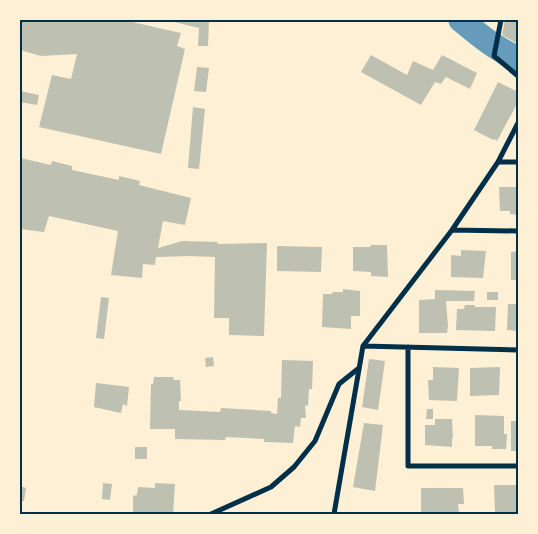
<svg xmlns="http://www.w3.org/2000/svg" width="538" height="534" font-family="Overpass,sans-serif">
  <rect width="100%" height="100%" fill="#fdf0d5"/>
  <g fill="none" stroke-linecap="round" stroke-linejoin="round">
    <path stroke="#669bbc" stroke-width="25" d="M461,20c18,15 35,29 57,39"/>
  </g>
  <path fill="#bec0b2" d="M20,20h112v2l49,11 -4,13 8,3 -24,105 -122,-27 13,-52 19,4 6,-25 -36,2 -21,-6z
    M166,20h43l-1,26h-10l1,-18z
    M505,20h13v24l-16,-9z
    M371,55l36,20 6,-14 20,9 9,-15 35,18 -7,16 -24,-12 -5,7 -6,-2 -14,23 -60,-33z
    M197,67l12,1 -3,24 -12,-1z
    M498,82l20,10v10l-21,39 -3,-2 -1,1 -19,-10z
    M20,91l19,4 -2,10 -17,-3z
    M193,107l12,2 -6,60 -11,-1z
    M20,158l31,7 1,-4 20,5v4l47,10v-4l21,5 -1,4 52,13 -6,27 -22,-4 -5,27 24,-7 36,1 -1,2 50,-1 -3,93 -35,-1v-17h-15l1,-61 -26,-1 -33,1 -1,8 -12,-1 -1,14 -31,-3 7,-44 -69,-15 -5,16 -24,-3z
    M499,187h19v28l-8,-1v-3h-10z
    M371,245h16l1,32 -17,-1v-4l-18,-1v-24h17z
    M277,246l45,1 -1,25 -44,-1z
    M461,250l25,1 -3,27 -32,-1v-22l10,1z
    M518,251v29h-7v-28z
    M343,289l17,2v25h-9v13l-29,-2 1,-33h10l-1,-2h11z
    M435,290l40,1 -1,10h-28l2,25 -1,7h-28v-33l16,-1z
    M487,292h11v8h-11z
    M101,297l8,1 -5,41 -8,-1z
    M508,304h10v27l-11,-1z
    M465,305h10v2h21l-1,24 -39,-1 1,-21h7z
    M213,357l1,9 -8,1 -1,-9z
    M369,359l16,2 -7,49 -16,-3z
    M282,360l31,1 -1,28h-3l-1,17 -3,-1 1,13h-5l-1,9 -5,-1 -2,17 -29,-1v-3l-38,-2 -1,3 -50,-1v-10h-25l1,-45h2l1,-7h19l1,3h6l1,21h-2v9l41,2 1,-4 50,3v2l6,1 1,-16h3z
    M433,367l26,1 -2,33 -28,-1 -1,-20h5z
    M500,367l-1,28 -29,1v-28z
    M96,383l33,4 -2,19 -4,-2 -2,9 -27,-6z
    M427,409h6v10h-7z
    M475,415l29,1v18h3l-1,15h-14v-3h-17z
    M435,419h17l1,19h-1v9l-27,-2v-20h10z
    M511,421h7v30h-7z
    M364,423l19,2 -8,66 -22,-4z
    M135,447h12v12h-12z
    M103,483l9,1 -2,16 -8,-1z
    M155,483l20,1 -2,30 -40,-1v-17l4,-1 1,-8 17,1z
    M494,485h24v28h-23z
    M20,486l6,2 -2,13h-4z
    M421,488h42l1,16h-6l1,10h-38z"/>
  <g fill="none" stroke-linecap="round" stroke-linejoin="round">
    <path stroke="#003049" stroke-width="5" d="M501,20l-7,36 24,20
      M498,162h20
      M452,230l66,1
      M363,346l155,4
      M408,347v119h110
      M211,514l60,-27 23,-20 21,-26 24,-57 20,-16
      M334,514l29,-168 89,-116 46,-68 20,-39"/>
  </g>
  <rect width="538" height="534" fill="none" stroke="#fdf0d5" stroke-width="42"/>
  <rect x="21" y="21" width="496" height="492" fill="none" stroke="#003049" stroke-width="2"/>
</svg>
